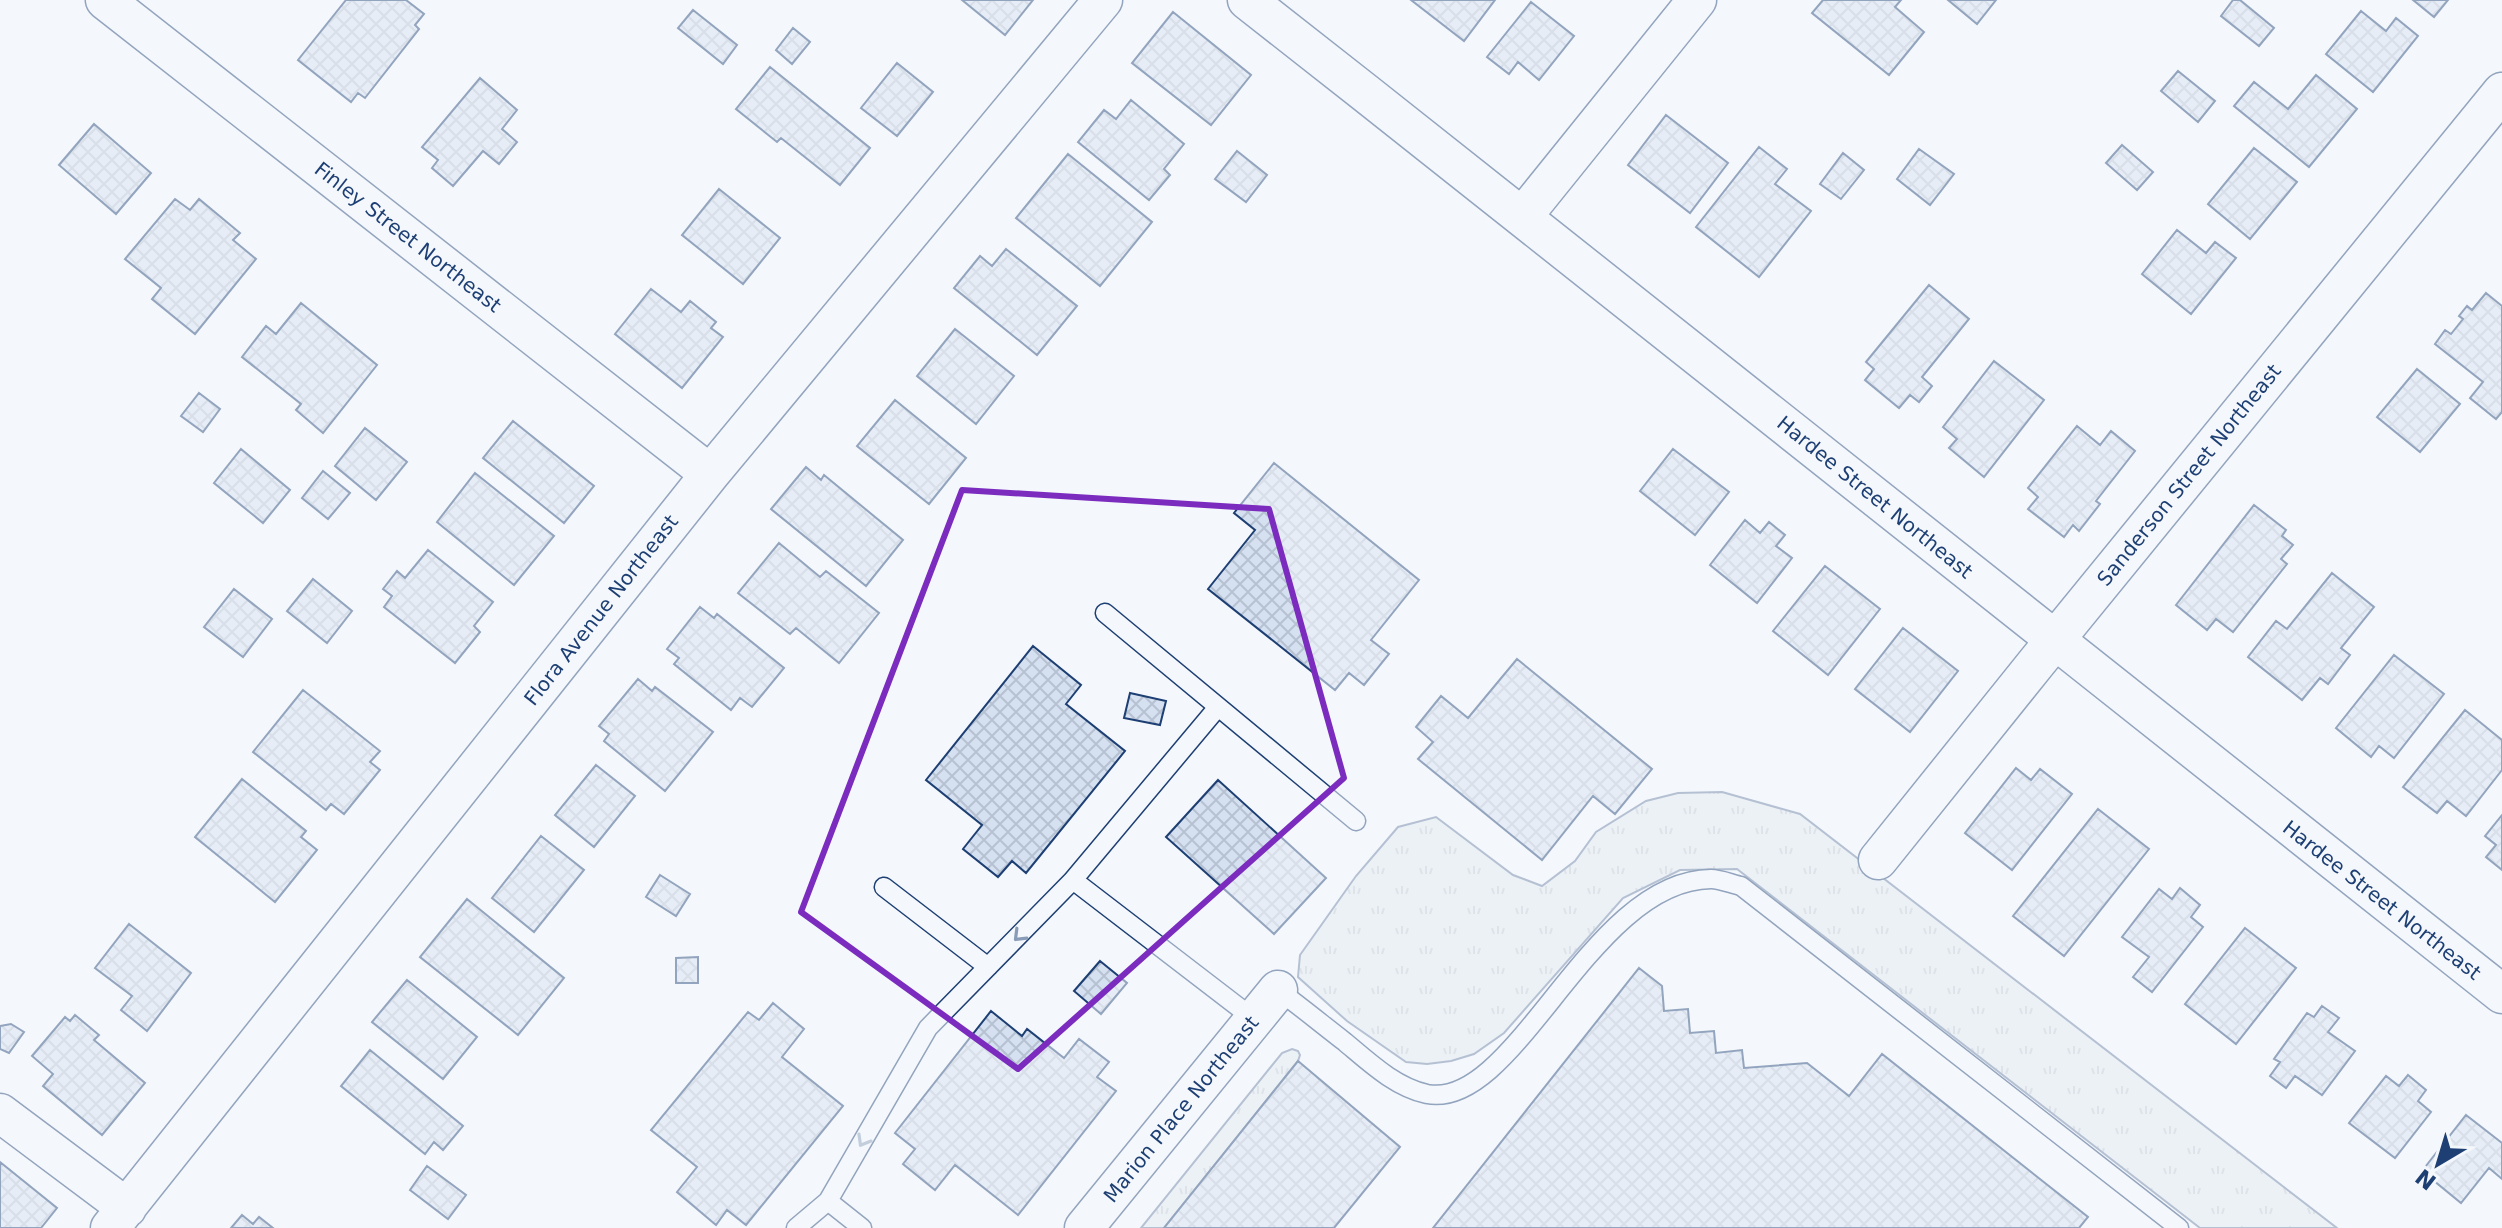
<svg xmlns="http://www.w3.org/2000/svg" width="2502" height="1228" font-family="'DejaVu Sans',sans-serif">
  <defs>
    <pattern id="grass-tufts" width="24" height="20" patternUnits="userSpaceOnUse" patternTransform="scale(2)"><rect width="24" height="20" fill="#e3e9f0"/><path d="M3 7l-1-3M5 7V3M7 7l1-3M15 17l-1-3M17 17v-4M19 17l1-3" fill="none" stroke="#c2c9d1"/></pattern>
    <pattern id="building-cross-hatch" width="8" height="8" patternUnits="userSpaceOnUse" patternTransform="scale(2)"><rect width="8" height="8" fill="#d5e0f0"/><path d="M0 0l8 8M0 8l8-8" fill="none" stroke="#b6c1d1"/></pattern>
  </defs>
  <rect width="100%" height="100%" fill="#f4f7fb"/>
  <path fill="url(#grass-tufts)" stroke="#687fa3" stroke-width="2" d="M1722,792l78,22 537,414h-137l-463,-359 -57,1 -57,28 -119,135 -30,21 -23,7 -24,3 -21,-2 -59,-41 -49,-44 2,-22 56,-79 42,-49 38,-10 77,58 29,11 33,-25 21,-29 50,-31 32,-8z
    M1292,1049l6,2 2,4 -2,6 -134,167h-23l141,-175z"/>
  <path fill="url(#building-cross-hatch)" stroke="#1d3f73" stroke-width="2" d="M346,0h60l18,14 -9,11 4,4 -54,69 -7,-5 -7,9 -53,-42z
    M962,0h71l-28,35z
    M1411,0h84l-31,41z
    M1823,0h78l-6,7 29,25 -35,43 -77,-62z
    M1948,0h48l-19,24z
    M2233,0h7l34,28 -15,18 -38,-30z
    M2413,0h35l-14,17z
    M1531,2l43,34 -35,44 -21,-18 -9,12 -22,-17z
    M693,10l44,35 -14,19 -45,-36z
    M2361,11l25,20 10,-13 22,18 -45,56 -47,-38z
    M1173,12l78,63 -40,50 -79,-62z
    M793,28l17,14 -18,22 -16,-14z
    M897,63l36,29 -36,44 -36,-28z
    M770,67l100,81 -30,37 -59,-47 -4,4 -41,-33z
    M2178,71l37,30 -17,21 -37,-31z
    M2316,75l41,34 -48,58 -75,-61 20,-24 34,27z
    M480,78l37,32 -15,19 15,13 -18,22 -16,-13 -30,35 -21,-18 6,-8 -16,-13z
    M1131,100l53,44 -20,25 6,6 -21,25 -71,-58 26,-32 12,9z
    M1666,115l62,48 -38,50 -62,-48z
    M94,124l57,49 -35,41 -57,-49z
    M2122,145l31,27 -16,18 -31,-27z
    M1759,147l28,22 -12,15 36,27 -52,66 -63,-50z
    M2254,148l43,34 -47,57 -42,-35z
    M1919,149l35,25 -24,31 -33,-26z
    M1237,151l30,24 -21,27 -31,-23z
    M1843,153l21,17 -23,29 -21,-15z
    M1068,154l84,68 -52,64 -84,-68z
    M719,189l61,49 -37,46 -61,-49z
    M175,199l15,11 9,-11 41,34 -7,7 23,19 -61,75 -43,-35 9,-11 -36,-29z
    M2177,230l29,23 9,-11 21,16 -45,56 -49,-40z
    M1006,249l71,57 -40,49 -83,-67 26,-32 12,10z
    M1929,285l40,34 -47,58 10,9 -13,16 -9,-7 -11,13 -34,-28 9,-11 -8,-7z
    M651,289l30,23 9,-11 26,21 -5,6 12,9 -41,51 -67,-54z
    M2486,293l16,13v106l-6,7 -26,-21 13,-16 -48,-38 10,-14 6,4 12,-15 -4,-3 8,-10 5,4z
    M301,303l76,62 -54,68 -27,-23 5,-6 -59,-47 24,-31 10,8z
    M955,329l59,47 -38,48 -59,-48z
    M1994,361l50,39 -60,77 -35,-29 8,-9 -14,-12z
    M2417,369l43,35 -40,48 -43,-35z
    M199,393l21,16 -17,23 -22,-16z
    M895,400l71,58 -37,46 -72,-58z
    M513,421l81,65 -30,37 -81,-65z
    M2077,426l23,19 11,-14 24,20 -39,50 4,3 -21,27 -6,-6 -9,12 -36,-28 10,-12 -10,-9z
    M365,428l42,34 -31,38 -41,-34z
    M241,449l49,41 -27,33 -49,-40z
    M1673,449l56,43 -34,43 -55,-44z
    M1274,463l145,117 -48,60 18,14 -25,31 -15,-12 -14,17 -127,-101 47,-59 -21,-17z
    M806,467l15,13 3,-5 79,65 -37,46 -95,-77z
    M323,471l27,22 -22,26 -26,-21z
    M475,473l79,63 -40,49 -77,-63z
    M2254,505l32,25 -4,6 11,9 -12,14 6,5 -54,68 -17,-13 -9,11 -31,-25z
    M1745,520l15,13 9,-11 16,13 -9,11 16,12 -35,45 -47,-38z
    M779,543l41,34 6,-6 53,42 -40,50 -43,-35 -6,6 -52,-41z
    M428,550l65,52 -19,24 6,6 -25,31 -71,-56 8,-11 -9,-7 14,-18 8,7z
    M1825,566l55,43 -52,66 -55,-44z
    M2332,573l42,34 -33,41 9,7 -22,29 -8,-6 -18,22 -54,-43 28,-36 11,8z
    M313,579l39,32 -25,32 -40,-32z
    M234,589l38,30 -29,38 -39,-30z
    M700,607l14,11 3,-4 67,54 -32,39 -12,-9 -9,12 -57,-46 5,-6 -12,-9z
    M1903,628l55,43 -48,61 -55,-43z
    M1033,646l48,39 -15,19 59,47 -99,122 -14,-12 -14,16 -35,-28 19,-24 -56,-45z
    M2394,655l50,39 -50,64 -15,-12 -8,11 -35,-29z
    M1517,659l135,110 -37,45 -22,-18 -51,64 -124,-101 15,-17 -17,-15 25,-31 27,22z
    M638,679l14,12 3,-4 58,45 -48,59 -61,-50 5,-7 -10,-8z
    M303,690l77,61 -10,11 10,8 -36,44 -13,-10 -5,6 -73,-58z
    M1130,693l36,8 -6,24 -36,-7z
    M2465,710l37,30v30l-36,46 -19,-15 -10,12 -34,-26z
    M596,765l39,31 -41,51 -39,-32z
    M2016,768l15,12 9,-11 32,25 -60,76 -47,-37z
    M242,779l64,52 -5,6 16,13 -42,52 -80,-65z
    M1218,780l108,98 -52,56 -108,-97z
    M2098,809l51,40 -85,107 -51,-40z
    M2502,815v55l-16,-13 10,-12 -11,-9z
    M541,836l43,34 -50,62 -42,-34z
    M660,875l30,19 -14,22 -30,-19z
    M2180,888l20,17 -9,12 12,10 -51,65 -19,-15 16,-20 -27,-20 37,-48 13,10z
    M467,899l97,79 -46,57 -98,-78z
    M129,924l62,49 -44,58 -26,-21 11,-14 -37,-28z
    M2245,928l51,40 -60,76 -51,-40z
    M698,957v26h-22v-25z
    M1100,961l27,22 -26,31 -27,-23z
    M1639,968l23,18 2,25 24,-2 2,24 24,-2 2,22 26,-3 2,18 63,-5 42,33 33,-42 206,163 -9,11h-646z
    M407,980l70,57 -34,42 -71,-57z
    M773,1003l31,26 -22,28 61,49 -97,119 -19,-15 -11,15 -39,-33 20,-25 -46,-37 97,-118 11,8z
    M2322,1006l17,12 -11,14 27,19 -33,44 -27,-19 -9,12 -16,-12 10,-14 -6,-3 33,-46 7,4z
    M991,1011l31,25 5,-7 37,29 15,-19 30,23 -12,15 19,14 -98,124 -63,-50 -20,25 -32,-26 12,-15 -20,-16z
    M75,1015l24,20 -5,5 51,43 -43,52 -59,-49 10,-12 -21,-18 33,-39 5,4z
    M11,1024l13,8 -15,21 -9,-4v-23z
    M370,1050l93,76 -20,24 -9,-8 -9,12 -84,-68z
    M1298,1061l102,86 -66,81h-170z
    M2408,1075l18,15 -8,11 13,11 -36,46 -46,-35 37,-47 13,10z
    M2466,1115l36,28v36l-13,-11 -28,35 -39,-32z
    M0,1162l57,46 -16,20h-41z
    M427,1166l39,29 -18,24 -38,-29z
    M242,1215l11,9 6,-7 14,11h-42z"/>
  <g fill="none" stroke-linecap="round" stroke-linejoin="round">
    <defs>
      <path id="lane" d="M1105,613l251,208
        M1073,880l181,139
        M884,887l104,80
        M1278,990c23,17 45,35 67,52 24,20 50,45 82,52 89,17 163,-214 284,-215 9,0 21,5 30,7l438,342
        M828,1201l34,27
        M796,1228l32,-27 100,-173 145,-148 145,-173"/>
      <path id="street" d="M105,0l605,474
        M1247,0c420,329 836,663 1255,994
        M1523,216l174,-216
        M1878,860l159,-198 465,-570
        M0,1113l127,95
        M110,1228l600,-754 393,-474
        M1084,1228l194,-238"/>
    </defs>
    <use href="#lane" stroke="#1d3f73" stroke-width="21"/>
    <use href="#street" stroke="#1d3f73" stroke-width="41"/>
    <use href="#lane" stroke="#f4f7fb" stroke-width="18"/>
    <use href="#street" stroke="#f4f7fb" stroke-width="38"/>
  </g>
  <defs><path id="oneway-chevron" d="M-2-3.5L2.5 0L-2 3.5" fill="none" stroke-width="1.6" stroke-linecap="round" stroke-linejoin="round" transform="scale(2)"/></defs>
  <g stroke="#889bb7">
    <use href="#oneway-chevron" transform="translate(1019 936) rotate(135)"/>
    <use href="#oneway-chevron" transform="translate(863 1141) rotate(120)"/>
  </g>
  <path d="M0 0H2502V1228H0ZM962,490l307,19 75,269 -326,291 -217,-157z" fill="#f4f7fb" fill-opacity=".55" fill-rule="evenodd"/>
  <path fill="none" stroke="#7b2cbf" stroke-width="6" stroke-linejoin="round" d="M962,490l307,19 75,269 -326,291 -217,-157z"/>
  <g text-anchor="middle" stroke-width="6" stroke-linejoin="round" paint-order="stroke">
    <g font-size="20" fill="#1d3f73" stroke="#f4f7fb">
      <text transform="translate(408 237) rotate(38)" y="7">Finley Street Northeast</text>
      <text transform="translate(2189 475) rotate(-51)" y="7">Sanderson Street Northeast</text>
      <text transform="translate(1875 497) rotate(39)" y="7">Hardee Street Northeast</text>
      <text transform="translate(601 610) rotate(-52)" y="7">Flora Avenue Northeast</text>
      <text transform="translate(2382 900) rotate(38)" y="7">Hardee Street Northeast</text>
      <text transform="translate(1181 1109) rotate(-51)" y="7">Marion Place Northeast</text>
    </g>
  </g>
  <g transform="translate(2438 1164) rotate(218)" stroke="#f4f7fb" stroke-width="6" paint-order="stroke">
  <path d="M0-6L14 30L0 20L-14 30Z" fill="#1d3f73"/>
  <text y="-12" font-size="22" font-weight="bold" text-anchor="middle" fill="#1d3f73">N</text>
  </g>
</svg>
